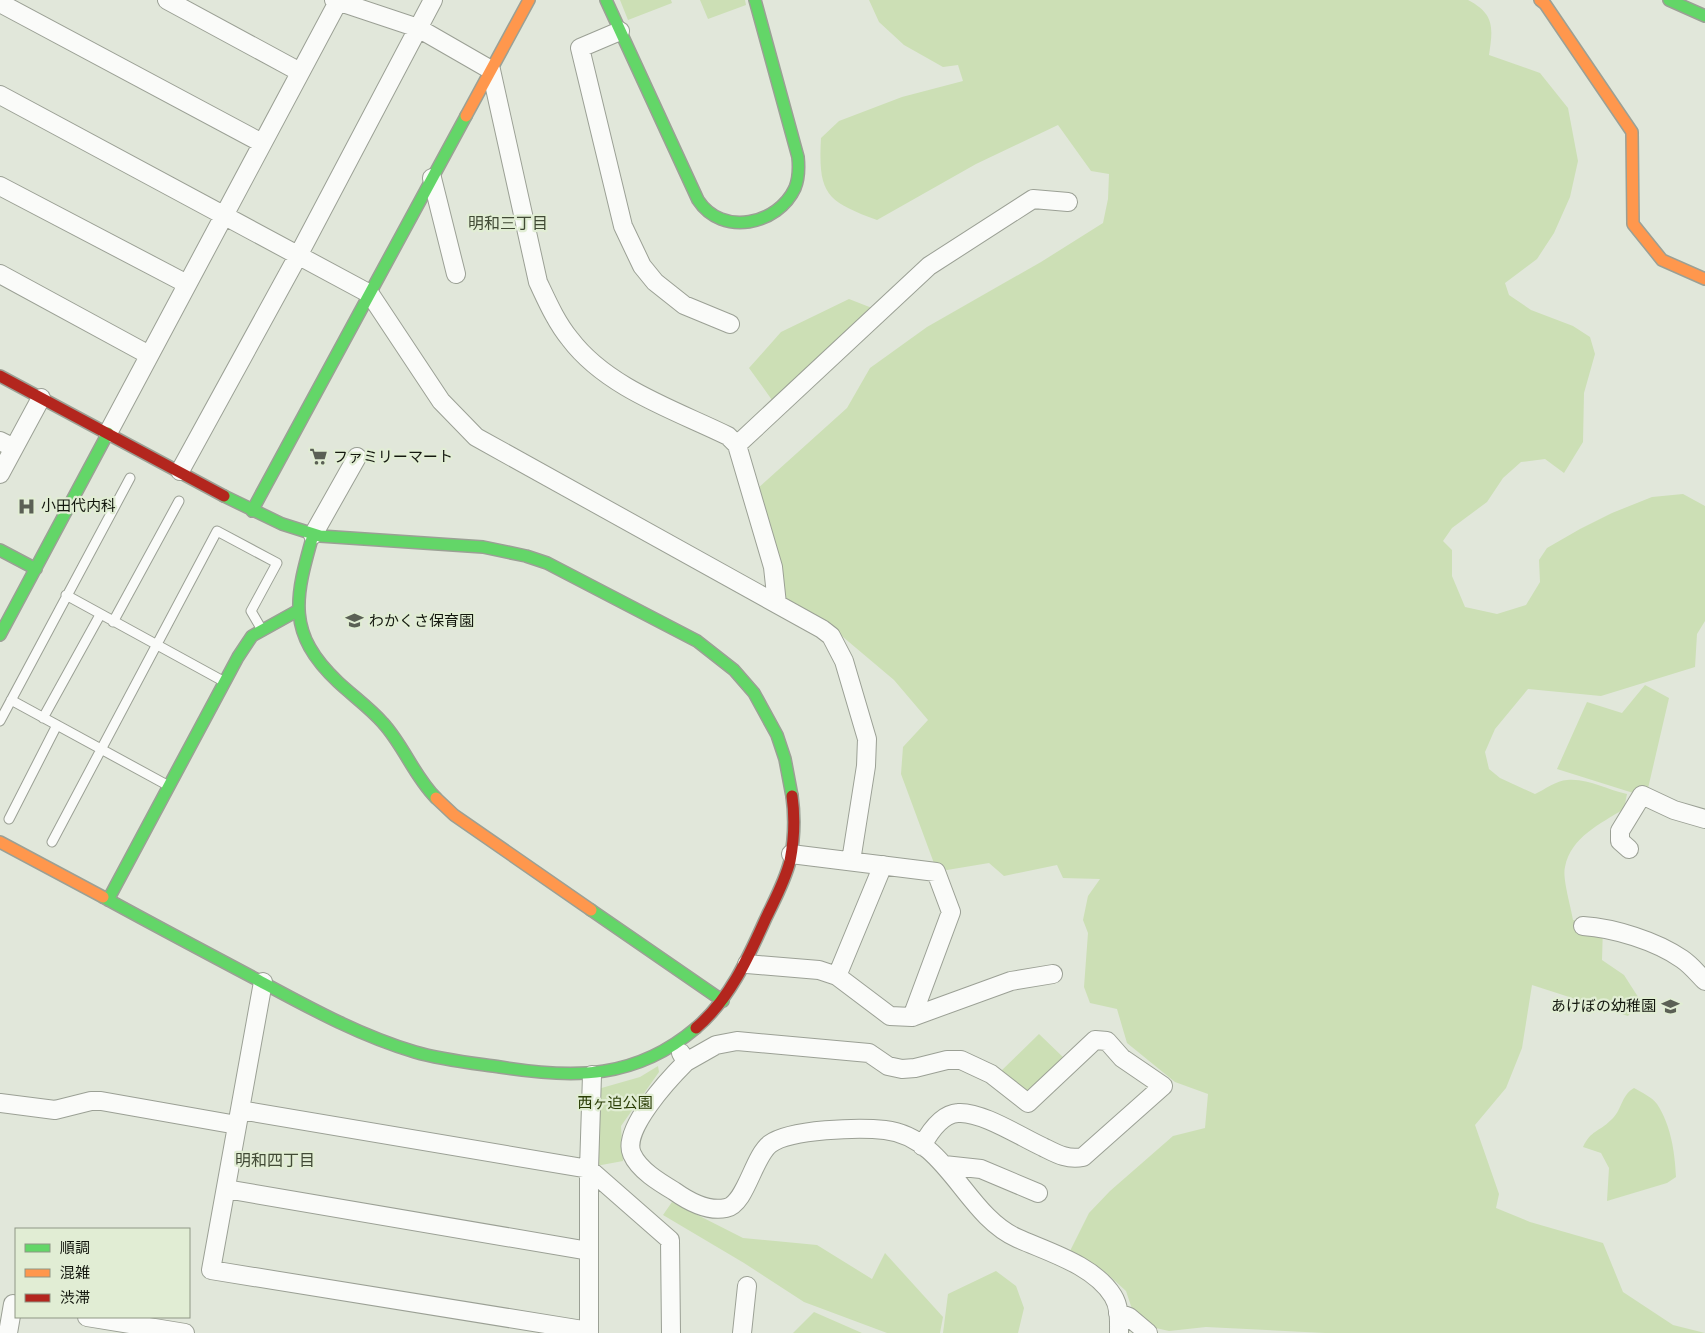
<svg xmlns="http://www.w3.org/2000/svg" width="1705" height="1333" font-family="'Fira Sans','Noto Sans JP',sans-serif">
  <rect width="100%" height="100%" fill="#e1e7da"/>
  <path fill="#ccdfb5" d="M620,0h51l1,3 -44,17z
    M700,0h45l1,5 -38,14z
    M869,0h599c27,14 25,28 21,55l51,18 28,35 10,53 -8,36 -16,36 -17,26 -32,24 4,12 22,15 42,16 17,11 5,17 -11,39 -1,49 -19,31 -19,-14 -24,3 -18,16 -16,24 -35,26 -9,13 9,9v26l13,31 32,7 29,-9 14,-23 -1,-22 8,-12 33,-19 32,-16 40,-16 31,-3 22,12v115l-8,13 -2,33 -94,29 -73,-7 -33,40 -10,23 4,17 11,9 35,16c9,-4 22,-14 32,-14 21,-2 40,10 60,14l-3,15c-24,15 -53,28 -59,58 -3,11 6,40 8,53l30,6 -1,34 22,15 16,25 -12,16 -96,-31 -10,63 -16,40 -31,37 24,69 -3,14 34,14 73,21 20,49 50,33 32,8h-380l-119,-6 -37,4 -22,-5 -15,-17 -6,-18 -22,-20 -35,-18 20,-40 21,-22 63,-55 32,-8 3,-34 -33,-12 -48,-39 -10,-34 -27,-6 -6,-16 4,-54 -5,-13 5,-24 12,-17 -37,-1 -6,-13 -53,11 -15,-13 -42,7 -12,-4 -34,-92 2,-27 25,-27 -34,-40 -64,-54 -43,-25 -30,-112 90,-81 23,-40 57,-41 114,-65 62,-39 5,-24 1,-25 -18,-3 -33,-46 -82,39 -99,56c-51,-19 -59,-26 -56,-82l18,-17 63,-24 61,-16 -5,-16 -15,2 -39,-22 -25,-23z
    M849,299l23,9 -100,92 -23,-32 32,-36z
    M1645,685l24,13 -23,99 -89,-28 30,-67 35,11z
    M1039,1034l26,25 -31,31h-11l-24,-17z
    M658,1066l1,6 -38,54 2,35 -27,5 2,-77 42,-12z
    M1634,1088c7,4 18,9 23,16 14,21 18,49 19,73l-9,6 -60,18 2,-33 -8,-15 -18,-6c8,-17 16,-15 28,-27 11,-9 10,-25 23,-32z
    M672,1202l71,36 74,7 55,34 13,-26 58,64 -3,16h-53l-83,-31 -60,-39 -81,-48z
    M996,1271l20,15 8,22 -6,25h-75l5,-39z
    M814,1312l48,21h-69z"/>
  <g fill="none" stroke-linecap="round" stroke-linejoin="round">
    <defs>
      <path id="lane" d="M66,595l157,86
        M113,622l66,-121
        M11,700l156,85
        M43,718l57,-103
        M0,721l130,-243
        M9,819l48,-94
        M52,842l165,-311 60,32 -26,48 11,19"/>
      <path id="street" d="M167,0l133,72
        M334,0l84,28 73,42 47,212c9,19 18,40 32,57 37,49 105,71 158,97l9,9 36,122 4,37
        M0,3l262,140
        M620,31l-40,17 43,178 19,40 13,16 29,23 46,19
        M0,95l370,199 71,107 35,36 346,192 9,7 13,25 23,78 -1,27 -15,95
        M432,178l24,96
        M0,186l187,98
        M0,274l149,81
        M108,433l231,-433
        M0,441l14,7
        M737,445l192,-179 104,-67 35,3
        M180,471l119,-217 134,-254
        M0,474l41,-76
        M313,535l44,-78
        M1629,849l-9,-8v-10l22,-36 32,15 31,9
        M1583,926c31,2 73,15 99,33 9,6 16,15 23,22
        M747,964l72,6 18,6 53,40 22,1 39,-105 -15,-40 -145,-18
        M837,976l46,-111
        M263,982l-52,288 378,61
        M912,1017l99,-36 42,-7
        M681,1053l5,9c-16,16 -65,68 -54,92 7,16 27,28 42,37 14,10 34,21 52,17 20,-4 27,-51 44,-64 20,-15 90,-17 115,-14 62,7 80,85 132,108 31,14 77,27 96,58 7,11 6,25 6,37
        M686,1062l30,-17 21,-4 132,12 19,13 14,3 13,-1 32,-8h14l30,14 37,29 67,-63 12,1 15,17 41,28 -80,71c-16,3 -26,-3 -40,-10 -22,-10 -62,-36 -85,-34 -17,1 -29,20 -36,33
        M0,1103l55,7 36,-9h10l136,24
        M240,1110l349,59 81,71 1,93
        M944,1165l37,4 57,24
        M226,1189l363,62
        M1118,1313l11,4 19,16
        M87,1317l98,16
        M8,1333l5,-29
        M589,1333v-164l3,-94
        M742,1333l5,-47"/>
      <path id="fast" d="M606,0l92,200c24,37 80,25 97,-12 4,-10 4,-21 3,-31l-43,-157
        M1669,0l36,16
        M224,496l58,28 38,12 163,11 43,9 21,7 150,78 37,29 20,23 23,42 8,24 7,37
        M252,511l214,-395
        M313,535c-18,63 -27,98 25,147 15,14 32,26 45,41 21,23 31,53 53,75
        M0,550l36,19
        M0,635l108,-202
        M103,897c51,28 102,55 153,82 52,28 102,56 159,73 27,8 57,11 85,15 75,12 136,12 196,-39
        M108,900l130,-243 14,-21 45,-25
        M591,910l132,91"/>
      <path id="slow" d="M1540,0l5,4 87,128 1,92 29,36 43,19
        M466,116l63,-116
        M436,798l18,17 137,95
        M0,842l103,55"/>
      <path id="jam" d="M0,376l224,120
        M696,1028c34,-29 52,-70 70,-110 9,-19 19,-37 24,-57 4,-21 5,-44 2,-65"/>
    </defs>
    <use href="#lane" stroke="#9ba095" stroke-width="11"/>
    <use href="#street" stroke="#9ba095" stroke-width="20"/>
    <use href="#fast" stroke="#9ba095" stroke-width="14"/>
    <use href="#slow" stroke="#9ba095" stroke-width="14"/>
    <use href="#jam" stroke="#9ba095" stroke-width="14"/>
    <use href="#lane" stroke="#fafbf9" stroke-width="9"/>
    <use href="#street" stroke="#fafbf9" stroke-width="18"/>
    <use href="#fast" stroke="#63d668" stroke-width="11"/>
    <use href="#slow" stroke="#ff974d" stroke-width="11"/>
    <use href="#jam" stroke="#b3261e" stroke-width="11"/>
  </g>
  <defs>
    <symbol id="supermarket-bare" viewBox="-9 -9 18 18"><path d="M-6-5.5h2.5l.6 2H6L4.5 2H-2.5L-4.4-4H-6ZM-1.5 3.2a1.3 1.3 0 1 0 .1 0ZM3 3.2a1.3 1.3 0 1 0 .1 0Z" fill="#5b6055" stroke="#e1edd4" stroke-width="2.5" paint-order="stroke"/></symbol>
    <symbol id="hospital-bare" viewBox="-9 -9 18 18"><path d="M-5-5h3v3.5h4V-5h3V5h-3V1.5h-4V5h-3Z" fill="#5b6055" stroke="#e1edd4" stroke-width="2.5" paint-order="stroke"/></symbol>
    <symbol id="school-bare" viewBox="-9 -9 18 18"><path d="M0-5L7-2L0 1L-7-2ZM-4 1L0 2.5L4 1V4Q0 6-4 4Z" fill="#5b6055" stroke="#e1edd4" stroke-width="2.5" paint-order="stroke"/></symbol>
  </defs>
  <g fill-rule="evenodd">
    <use href="#supermarket-bare" x="306" y="444" width="25" height="25"/>
    <use href="#hospital-bare" x="14" y="494" width="25" height="25"/>
    <use href="#school-bare" x="342" y="608" width="25" height="25"/>
    <use href="#school-bare" x="1658" y="994" width="25" height="25"/>
  </g>
  <g text-anchor="middle" stroke-width="4.5" stroke-linejoin="round" paint-order="stroke">
    <g font-size="15" fill="#13170e" stroke="#e1edd4" text-anchor="start">
      <text x="333" y="462">ファミリーマート</text>
      <text x="41" y="511">小田代内科</text>
      <text x="369" y="626">わかくさ保育園</text>
      <text x="1656" y="1011" text-anchor="end">あけぼの幼稚園</text>
    </g>
    <g font-size="15" fill="#2a3d05" stroke="#e1edd4">
      <text x="615" y="1108">西ヶ迫公園</text>
    </g>
    <g font-size="16" fill="#414a35" stroke="#e1edd4">
      <text x="508" y="229">明和三丁目</text>
      <text x="275" y="1166">明和四丁目</text>
    </g>
  </g>
  <rect x="15" y="1228" width="175" height="90" fill="#e1edd4" stroke="#8f9785"/>
  <rect x="25" y="1244" width="25" height="8" fill="#63d668" stroke="#8f9785"/>
  <text x="60" y="1253" font-size="15" fill="#13170e">順調</text>
  <rect x="25" y="1269" width="25" height="8" fill="#ff974d" stroke="#8f9785"/>
  <text x="60" y="1278" font-size="15" fill="#13170e">混雑</text>
  <rect x="25" y="1294" width="25" height="8" fill="#b3261e" stroke="#8f9785"/>
  <text x="60" y="1303" font-size="15" fill="#13170e">渋滞</text>
</svg>
